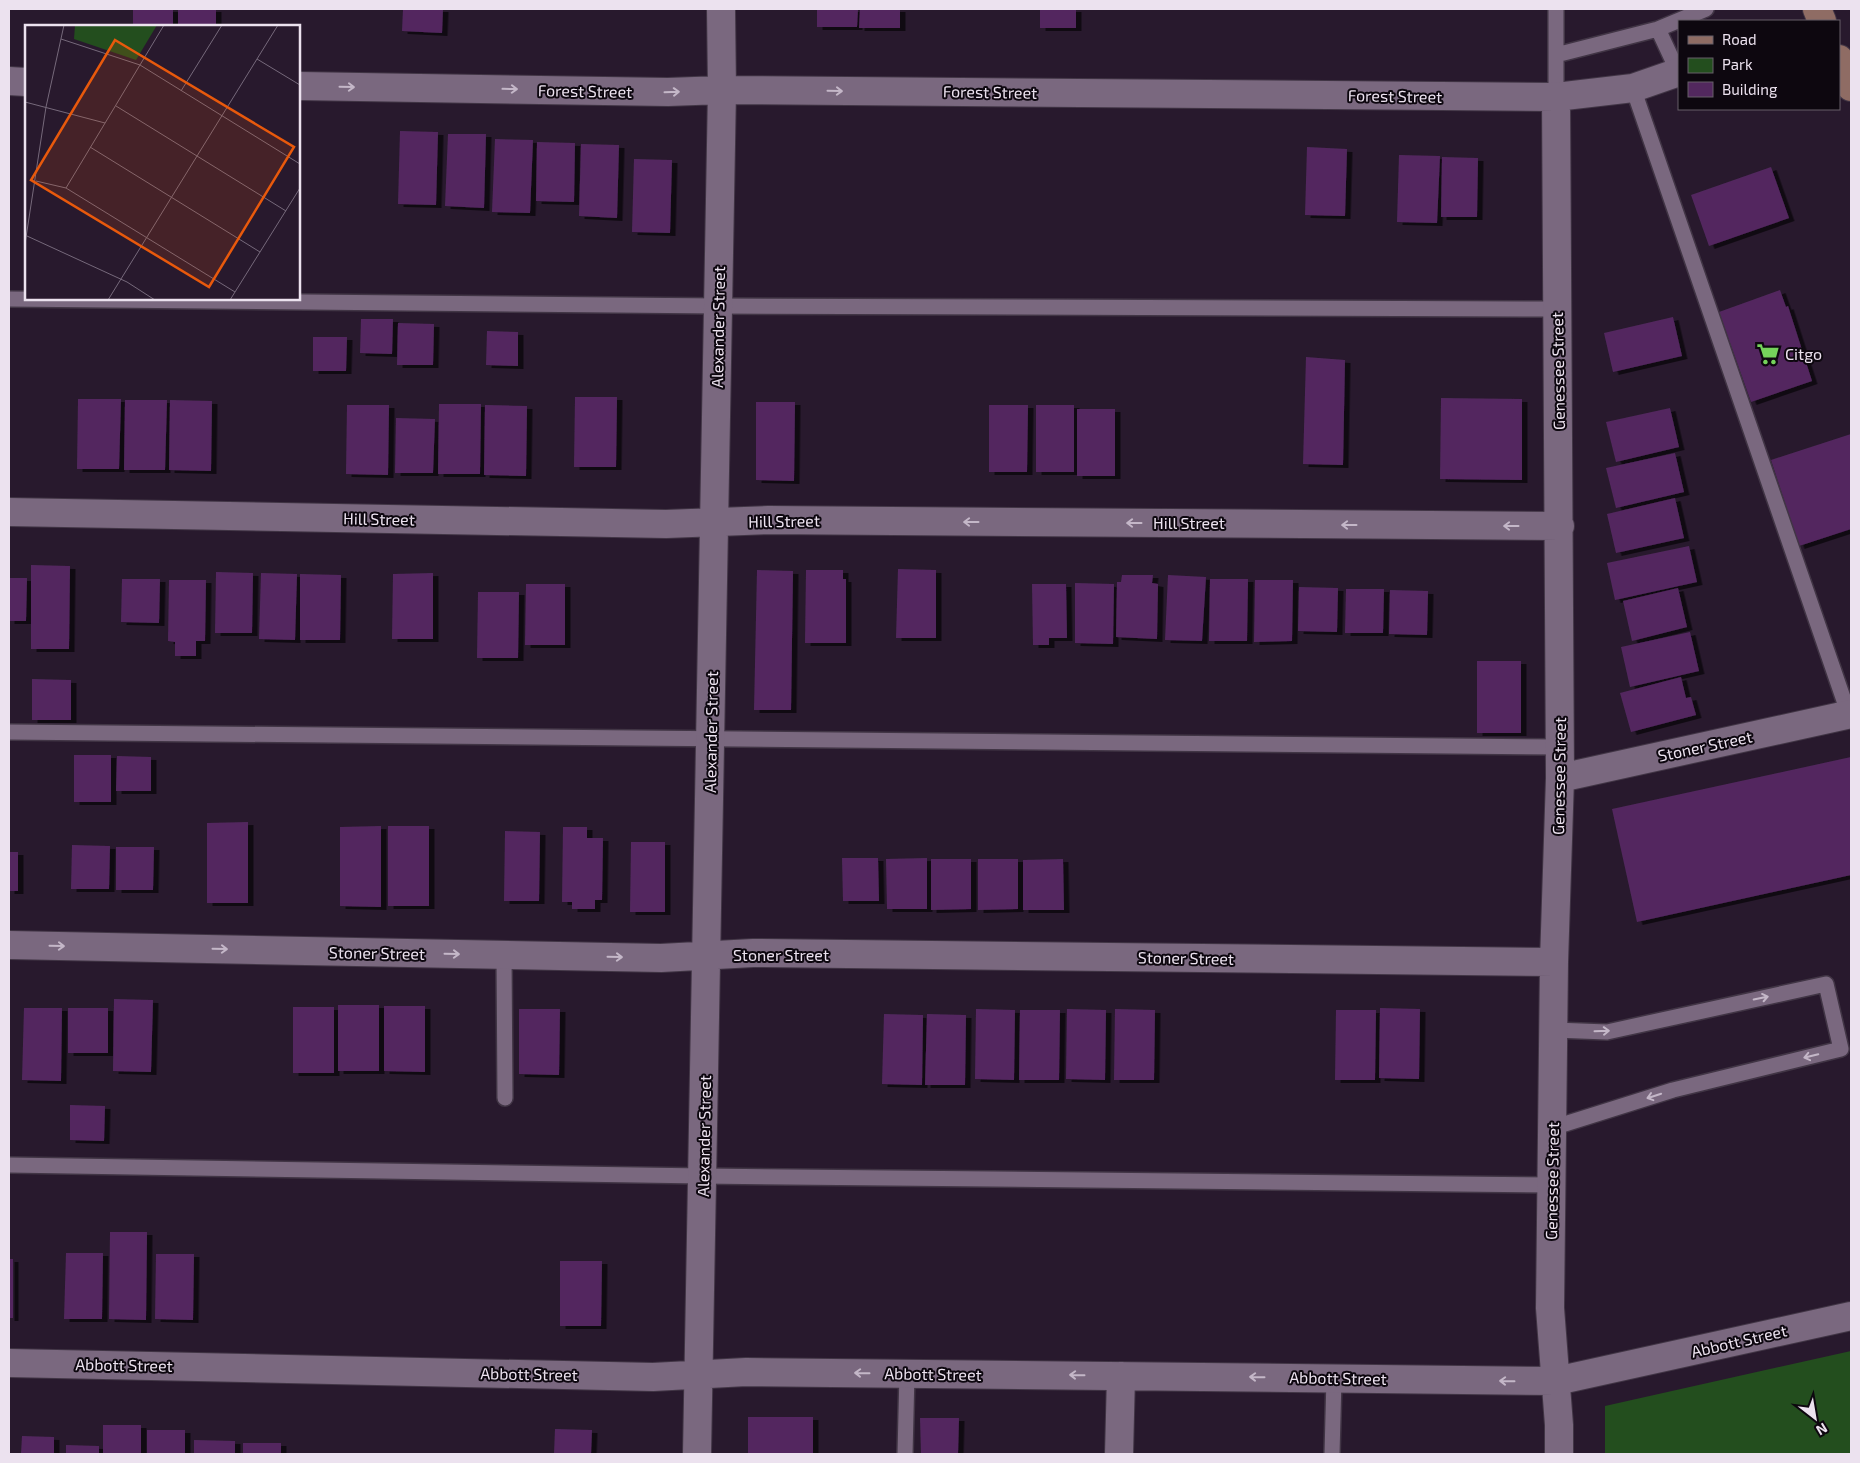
<svg xmlns="http://www.w3.org/2000/svg" width="1860" height="1463" font-family="'Exo 2',sans-serif">
  <defs>
    <filter id="shadow"><feDropShadow dx="5.5" dy="3" stdDeviation="0" flood-color="#0009"/></filter>
  </defs>
  <rect width="100%" height="100%" fill="#28192d"/>
  <path fill="#234e1e" d="M1851,1351v103h-246v-48z"/>
  <path fill="#52285e" filter="url(#shadow)" d="M133,9h40v17h-40z
    M178,9h38v17h-38z
    M403,9h40l-1,24 -40,-2z
    M817,9h41l-1,18h-40z
    M860,9h40v19h-41z
    M1040,9h36v19h-36z
    M400,131l38,1 -2,73 -38,-1z
    M448,134h38l-2,74 -39,-2z
    M495,139l38,1 -3,73 -38,-1z
    M537,142l38,1 -1,59 -38,-1z
    M581,144l38,1 -2,73 -38,-2z
    M1307,147l40,2 -2,67 -40,-1z
    M1399,155l41,1 -3,67 -40,-1z
    M1442,157l36,1 -1,59h-36z
    M634,159l38,1 -2,73 -38,-1z
    M1771,167l18,51 -80,28 -18,-51z
    M1780,290l6,17 2,-1 24,75 -61,21 -32,-90z
    M1673,317l9,39 -69,16 -9,-39z
    M361,319h32l-1,35 -32,-1z
    M398,323l36,1 -1,41h-36z
    M487,331l31,1v34l-32,-1z
    M313,337h34l-1,34h-33z
    M1306,357l39,3 -2,105 -40,-1z
    M575,397h42l-1,70h-42z
    M1441,398l81,1v81l-82,-1z
    M78,399h43l-2,70h-42z
    M125,400h42l-2,70h-41z
    M170,400l42,1 -1,70 -42,-1z
    M756,402h39l-1,79 -38,-1z
    M439,404h42l-1,70h-42z
    M347,405h42l-1,70 -42,-1z
    M485,405l42,1 -1,70 -42,-1z
    M989,405h39l-1,67h-38z
    M1036,405h38v67h-38z
    M1670,408l9,39 -63,15 -10,-40z
    M1077,409h38v67h-38z
    M396,418l39,1 -2,54h-38z
    M1851,434v95l-52,17 -28,-86z
    M1675,453l9,39 -68,16 -10,-40z
    M1675,498l9,40 -68,15 -9,-39z
    M1689,546l8,36 -82,18 -8,-37z
    M31,565l39,1 -1,83h-38z
    M898,569l38,1v68h-40z
    M757,570l36,1 -2,139h-37z
    M806,570h37v9h3v64h-41z
    M216,572l37,1 -1,60h-37z
    M261,573l36,1 -2,66 -36,-1z
    M433,573v66h-41l1,-65z
    M300,574l41,1 -1,65h-40z
    M1122,575h31l-1,8 6,1 -1,55 -41,-2 1,-55h4z
    M1168,575l38,2 -4,64 -37,-1z
    M9,578h18l-1,43h-17z
    M122,579h38l-1,44 -38,-1z
    M1210,579h38l-1,62h-38z
    M169,580h37l-1,61h-9v15h-21v-14l-7,-1z
    M1255,580h38l-1,61 -38,1z
    M1075,583l39,1 -1,60 -38,-1z
    M526,584h39v61h-40z
    M1032,584h34l1,54h-18v7h-16z
    M1299,587l39,1 -1,44 -39,-1z
    M1678,588l9,39 -55,14 -9,-40z
    M1346,589h38l-1,44h-38z
    M1390,590l38,1 -1,44 -38,-1z
    M478,592h41l-1,66h-41z
    M1690,632l9,39 -69,16 -9,-40z
    M1477,661h44v72h-44z
    M1681,677l5,21 5,-1 5,18 -65,17 -11,-39z
    M32,679l39,1v40h-39z
    M74,755h37v47h-37z
    M117,756l34,1v34h-35z
    M1851,757v118l-214,47 -25,-113z
    M248,822v81h-41v-80z
    M381,826v81l-41,-1v-79z
    M388,826h41v80h-41z
    M563,827h24v11h16l-1,62h-7v9h-23v-7h-10z
    M505,831l35,1 -1,69h-35z
    M631,842h34v70h-35z
    M72,845l38,1 -1,43h-38z
    M116,847h38l-1,43h-37z
    M9,852h9v39h-9z
    M842,858h36l1,43h-36z
    M927,858v51h-40l-1,-50z
    M931,859h40v50l-40,1z
    M978,859h40v50l-40,1z
    M1063,859l1,51h-41v-50z
    M114,999l39,1 -2,72 -38,-1z
    M338,1005h41v66h-41z
    M384,1006h41v66l-41,-1z
    M293,1007h41v66h-41z
    M24,1008h38l-1,73 -39,-1z
    M68,1008h40v45h-40z
    M1380,1008l40,1 -1,70 -40,-1z
    M519,1009h41l-1,66 -40,-1z
    M976,1009l39,1 -1,70 -39,-1z
    M1067,1009l39,1 -1,70 -39,-1z
    M1115,1009l40,1 -1,70h-40z
    M1020,1010h40l-1,70h-40z
    M1336,1010h40l-1,70h-40z
    M884,1014l39,1 -1,70 -40,-1z
    M927,1014l39,1 -1,70h-40z
    M70,1105l35,1 -1,35 -34,-1z
    M110,1232h37l-1,88 -37,-1z
    M66,1253h37l-1,66h-38z
    M156,1254h38l-1,66 -38,-1z
    M9,1259h4v59h-4z
    M560,1261h42l-1,65h-41z
    M748,1417h65v36h-65z
    M920,1418h39l-1,36h-37z
    M103,1425h38v29h-38z
    M555,1429l37,1 -1,24h-37z
    M147,1430h38v24h-38z
    M22,1436l32,1v17h-33z
    M194,1440l41,1v13h-41z
    M243,1443h38v11h-38z
    M66,1445l33,1v8h-33z"/>
  <g fill="none" stroke-linecap="round" stroke-linejoin="round">
    <defs>
      <path id="service" d="M1556,55l102,-26
        M1678,72l-20,-43 48,-20
        M1633,88l216,627
        M1556,97v-88
        M9,299l710,7 839,3
        M9,732l1551,15
        M504,955l1,143
        M1552,1128l121,-38 168,-41 -15,-65 -219,48 -53,-2
        M9,1165l694,11 849,9
        M905,1454l2,-81
        M1332,1454l2,-76"/>
      <path id="minor" d="M9,81l17,1
        M299,86l369,6 54,-2 834,7 77,-9 46,-16
        M1556,97l4,681 -6,184 -4,346 9,117v29
        M9,512l657,12 102,-4 792,6
        M1560,778l291,-64
        M9,945l652,13 92,-5 801,9
        M9,1363l644,14 93,-5 810,9 295,-65
        M697,1454l25,-1364 -1,-81
        M1119,1454l2,-78"/>
      <path id="secondary" d="M1817,9l5,12
        M1839,59l12,28"/>
    </defs>
    <use href="#service" stroke="#413545" stroke-width="18"/>
    <use href="#minor" stroke="#413545" stroke-width="30"/>
    <use href="#secondary" stroke="#413545" stroke-width="30"/>
    <use href="#service" stroke="#7a687f" stroke-width="15"/>
    <use href="#minor" stroke="#7a687f" stroke-width="28"/>
    <use href="#secondary" stroke="#8f6c64" stroke-width="28"/>
  </g>
  <defs><path id="oneway-shaft" d="M-6 0H5M1.5-3L5.5 0L1.5 3" fill="none" stroke-width="1.6" stroke-linecap="round" stroke-linejoin="round" transform="scale(1.25)"/></defs>
  <g stroke="#c4b7c8">
    <use href="#oneway-shaft" transform="translate(347 87) rotate(1)"/>
    <use href="#oneway-shaft" transform="translate(510 89) rotate(1)"/>
    <use href="#oneway-shaft" transform="translate(835 91) rotate(1)"/>
    <use href="#oneway-shaft" transform="translate(672 92) rotate(-2)"/>
    <use href="#oneway-shaft" transform="translate(971 522) rotate(-180)"/>
    <use href="#oneway-shaft" transform="translate(1134 523) rotate(-180)"/>
    <use href="#oneway-shaft" transform="translate(1349 525) rotate(-180)"/>
    <use href="#oneway-shaft" transform="translate(1511 526) rotate(-180)"/>
    <use href="#oneway-shaft" transform="translate(57 946) rotate(1)"/>
    <use href="#oneway-shaft" transform="translate(220 949) rotate(1)"/>
    <use href="#oneway-shaft" transform="translate(452 954) rotate(1)"/>
    <use href="#oneway-shaft" transform="translate(615 957) rotate(1)"/>
    <use href="#oneway-shaft" transform="translate(1761 998) rotate(-12)"/>
    <use href="#oneway-shaft" transform="translate(1602 1031) rotate(-2)"/>
    <use href="#oneway-shaft" transform="translate(1811 1056) rotate(166)"/>
    <use href="#oneway-shaft" transform="translate(1654 1096) rotate(162)"/>
    <use href="#oneway-shaft" transform="translate(862 1373) rotate(-179)"/>
    <use href="#oneway-shaft" transform="translate(1077 1375) rotate(-179)"/>
    <use href="#oneway-shaft" transform="translate(1257 1377) rotate(-179)"/>
    <use href="#oneway-shaft" transform="translate(1507 1381) rotate(-179)"/>
  </g>
  <defs>
    <symbol id="supermarket-bare" viewBox="-9 -9 18 18"><path d="M-6-5.5h2.5l.6 2H6L4.5 2H-2.5L-4.4-4H-6ZM-1.5 3.2a1.3 1.3 0 1 0 .1 0ZM3 3.2a1.3 1.3 0 1 0 .1 0Z" fill="#75d25b" stroke="#0d070f" stroke-width="2.5" paint-order="stroke"/></symbol>
  </defs>
  <g fill-rule="evenodd">
    <use href="#supermarket-bare" x="1752" y="338" width="32" height="32"/>
  </g>
  <g text-anchor="middle" stroke-width="4" stroke-linejoin="round" paint-order="stroke">
    <g font-size="16" fill="#ece2ef" stroke="#0d070f">
      <text transform="translate(585 91) rotate(1)" y="6">Forest Street</text>
      <text transform="translate(990 92) rotate(1)" y="6">Forest Street</text>
      <text transform="translate(1395 96) rotate(1)" y="6">Forest Street</text>
      <text transform="translate(718 327) rotate(-89)" y="6">Alexander Street</text>
      <text transform="translate(1558 371) rotate(-91)" y="6">Genessee Street</text>
      <text transform="translate(379 519) rotate(1)" y="6">Hill Street</text>
      <text transform="translate(784 521) rotate(-1)" y="6">Hill Street</text>
      <text x="1189" y="529">Hill Street</text>
      <text transform="translate(711 732) rotate(-89)" y="6">Alexander Street</text>
      <text transform="translate(1705 746) rotate(-12)" y="6">Stoner Street</text>
      <text transform="translate(1559 776) rotate(-89)" y="6">Genessee Street</text>
      <text transform="translate(377 953) rotate(1)" y="6">Stoner Street</text>
      <text x="781" y="961">Stoner Street</text>
      <text transform="translate(1186 958) rotate(1)" y="6">Stoner Street</text>
      <text transform="translate(704 1136) rotate(-89)" y="6">Alexander Street</text>
      <text transform="translate(1552 1181) rotate(-89)" y="6">Genessee Street</text>
      <text transform="translate(1739 1341) rotate(-13)" y="6">Abbott Street</text>
      <text transform="translate(124 1365) rotate(1)" y="6">Abbott Street</text>
      <text transform="translate(529 1374) rotate(1)" y="6">Abbott Street</text>
      <text transform="translate(933 1374) rotate(1)" y="6">Abbott Street</text>
      <text transform="translate(1338 1378) rotate(1)" y="6">Abbott Street</text>
    </g>
    <g font-size="16" fill="#ece2ef" stroke="#0d070f" text-anchor="start">
      <text x="1785" y="360">Citgo</text>
    </g>
  </g>
  <g transform="translate(25 25)">
    <rect width="275" height="275" fill="#28192d"/>
    <path d="M50,0h82l-21,35 -62,-21z" fill="#234e1e"/>
    <path fill="none" stroke="#76697b" stroke-width="1" d="M36,14l79,26 160,99M232,34l43,26M156,66l41,-66M0,77l80,21M91,81l170,105M65,122l170,105M11,156l30,7 169,104M41,163l98,-163M2,211l100,46 28,18M0,219l21,-137 18,-82M83,275l170,-275M205,275l70,-112"/>
    <path fill="#e8590c" fill-opacity="0.15" stroke="#e8590c" stroke-width="2.5" d="M90,15l179,107 -85,140 -178,-107z"/>
    <rect width="275" height="275" fill="none" stroke="#ece2ef" stroke-width="2.5"/>
  </g>
  <rect width="1860" height="1463" fill="none" stroke="#ece2ef" stroke-width="20"/>
  <rect x="1678" y="20" width="162" height="90" fill="#0d070f" stroke="#665f69"/>
  <rect x="1688" y="36" width="25" height="8" fill="#8f6c64" stroke="#665f69"/>
  <text x="1722" y="45" font-size="15" fill="#ece2ef">Road</text>
  <rect x="1688" y="58" width="25" height="15" fill="#234e1e" stroke="#665f69"/>
  <text x="1722" y="70" font-size="15" fill="#ece2ef">Park</text>
  <rect x="1688" y="82" width="25" height="15" fill="#52285e" stroke="#665f69"/>
  <text x="1722" y="95" font-size="15" fill="#ece2ef">Building</text>
  <g transform="translate(1815 1418) rotate(149)" stroke="#0d070f" stroke-width="4" paint-order="stroke">
  <path d="M0-4L9 19L0 12L-9 19Z" fill="#ece2ef"/>
  <text y="-8" font-size="14" font-weight="bold" text-anchor="middle" fill="#ece2ef">N</text>
  </g>
</svg>
